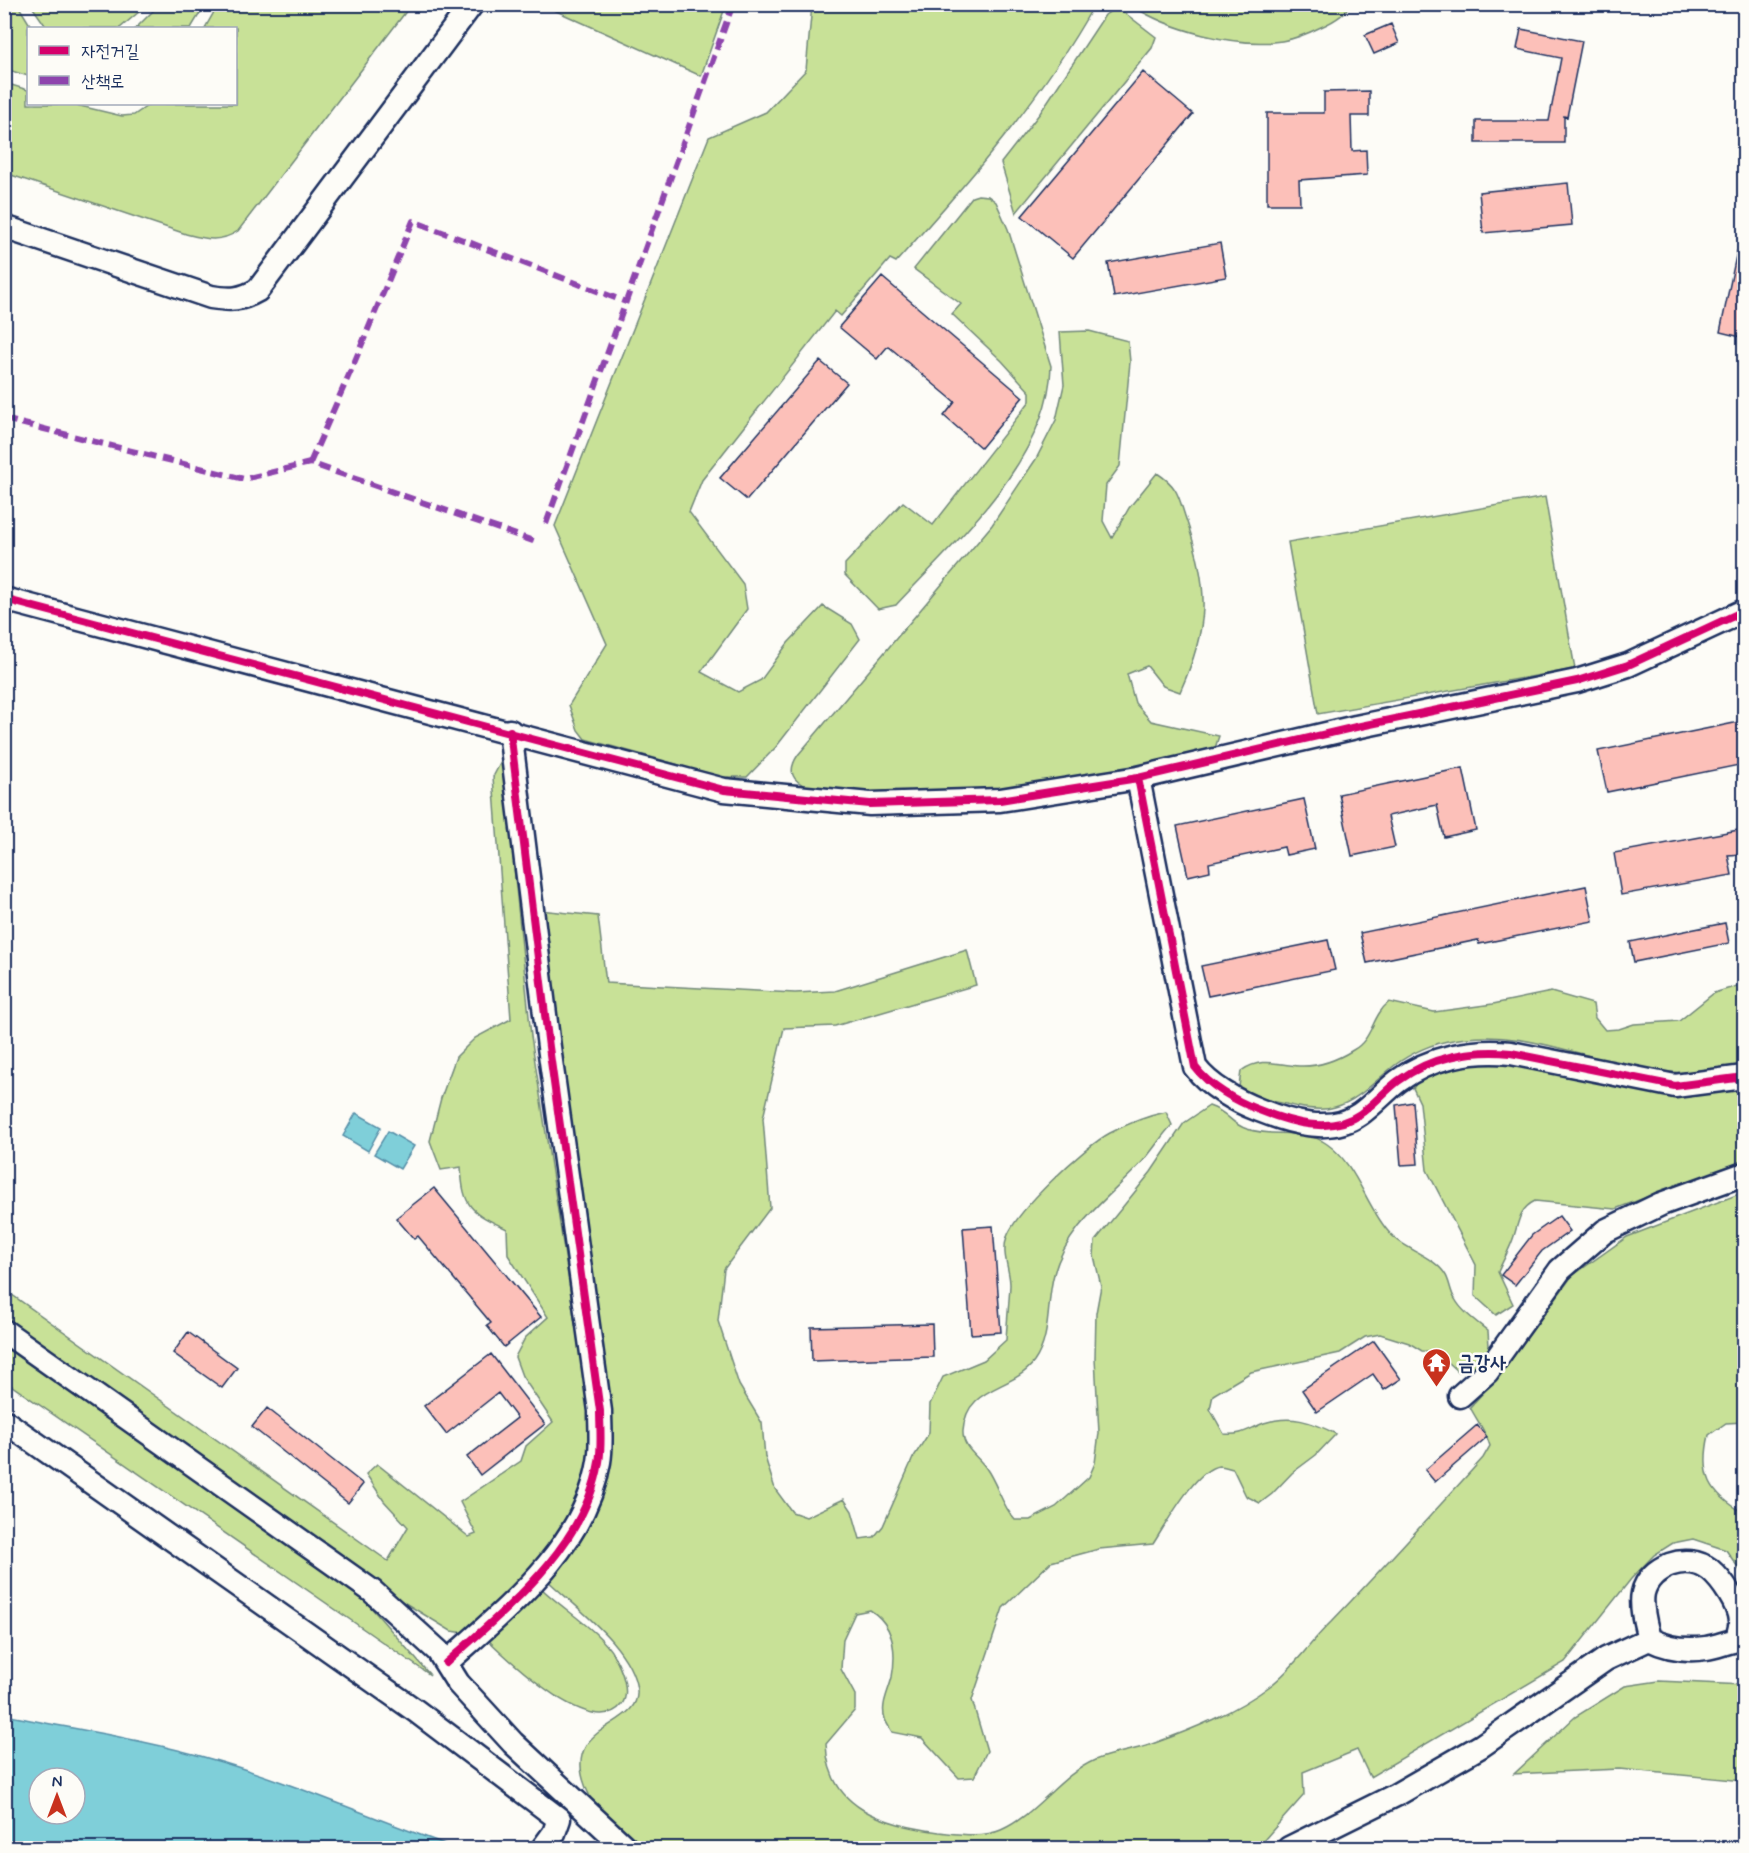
<svg xmlns="http://www.w3.org/2000/svg" width="1749" height="1853" font-family="Mynerve,'Poor Story',sans-serif">
  <rect width="100%" height="100%" fill="#fdfcf7"/>
  <filter id="ink" filterUnits="userSpaceOnUse"><feTurbulence type="fractalNoise" baseFrequency=".0167" numOctaves="2"/><feDisplacementMap in="SourceGraphic" scale="12" xChannelSelector="R" yChannelSelector="G"/><feConvolveMatrix kernelMatrix="1 2 1 2 8 2 1 2 1" color-interpolation-filters="sRGB"/></filter>
  <g filter="url(#ink)">
    <path fill="#c8e197" stroke="#72887a" stroke-width="1.5" d="M5,4l13,1 14,23h-4v48l-23,-7z
      M31,5v-1l116,1 -27,23h-73z
      M159,5v-1l46,1 -14,23h-55z
      M218,5h193l-173,226c-18,12 -32,8 -52,3l-181,-61v-90l23,7v14h44l50,12 12,-1 16,-11h86v-76h-31z
      M543,5h183l-25,71z
      M812,5h282c-53,95 -125,176 -198,257l-6,-3 -49,57 -6,-5 -133,169 -13,32 54,72 4,25 -46,63 37,20 23,-12 27,-37 35,-37 29,18 8,15 -84,108 -29,30h-34l-37,-13 -91,-25 -7,-9 -9,-25 38,-61 -52,-118 154,-389 57,-25 40,-42z
      M1131,5h218c-3,10 -19,18 -28,22 -12,6 -26,12 -39,14 -46,7 -113,-11 -151,-36z
      M1117,7l39,30 -4,11 -136,165 -15,-50 39,-50 65,-98z
      M978,195l10,1 8,6 12,27 43,137c-2,93 -95,175 -155,239l-18,4 -33,-34v-11l58,-62 30,23 97,-124v-9l-28,-31 -50,-47 9,-10 -47,-35 58,-72z
      M1089,331l39,10 2,21 -10,104 -14,19 -3,36 9,17 17,-30 28,-35c23,15 21,24 30,49 23,68 22,105 -7,170l-17,-6 -16,-20 -20,8 8,29 16,18 68,15 -4,12c-80,20 -161,37 -243,44 -38,4 -77,2 -115,1 -22,-1 -84,-1 -59,-38l194,-230 44,-66 20,-39 8,-35 -4,-53z
      M1545,497l30,172 -257,45 -30,-172z
      M503,758l28,278 59,383c0,16 2,35 -1,51 -14,66 -77,118 -123,163l-15,-2 -51,-31 -395,-280v-30l383,271 20,-34 -24,-26 -18,-27 11,-10 92,73 7,-3 -16,-32 61,-41 5,-15 27,-24 -31,-46 -7,-19 10,-19 23,-21 -40,-62 -1,-26c-36,-17 -44,-21 -46,-62l-20,3 -11,-29 11,-43 15,-41 19,-19 36,-19 -18,-242z
      M539,910l59,6 8,67 189,10 40,-2 132,-41 9,35 -141,41 -51,2 -21,90 7,90 -46,61 -6,52 21,64 23,38 3,34 10,32 17,23 14,5 38,-18 8,12 8,28 14,-2 9,-11 30,-68 16,-25 1,-29 13,-27 41,-17 22,-20c1,-18 3,-36 4,-55 0,-15 -8,-29 -4,-45 7,-27 79,-94 104,-107 17,-9 37,-17 56,-21l6,13c-11,11 -18,24 -29,36 -32,36 -75,63 -89,113 -8,28 -2,63 -20,88 -22,29 -68,23 -71,69 -1,17 15,25 23,37 12,17 15,36 29,52h15l26,-13 33,-30 6,-14 4,-30 -4,-75 1,-45 5,-27 -7,-30 1,-15 56,-69 33,-49 25,-17c20,6 21,18 38,23 26,9 56,-2 80,15 29,20 38,59 60,86 15,19 47,26 58,44 5,7 5,18 10,25 7,13 22,23 33,32l1,15 -3,14 -12,9 -15,3 -22,-20 -15,-1 -13,-8 -29,-9 -15,3 -25,16 -89,19 -38,23 -3,14 14,25c17,2 25,-5 40,-11 27,-9 49,-1 72,11l-20,21 -24,18 -20,21 -12,9 -14,-7 -13,-27c-4,-1 -10,-3 -14,-3 -23,2 -54,60 -66,78l-54,5 -48,13 -48,46 -31,92 15,51 -13,26 -15,1 -37,-40 -30,-6c-2,-4 -6,-9 -7,-13 -5,-14 4,-28 7,-42 5,-27 2,-52 -22,-67l-15,3 -12,26 -2,30 14,26v15l-29,34c2,66 59,80 113,88 19,2 44,6 62,-2 36,-16 58,-54 94,-70 19,-8 39,-9 57,-16 39,-14 84,-32 118,-58 24,-18 40,-44 62,-65 51,-53 101,-108 151,-163l7,-12c-4,-15 -13,-25 -20,-39l32,-35 70,-96 55,-39 117,-45v230l-18,1 -17,12c-9,40 0,58 35,78v63l-18,-26 -33,-11 -20,4 -19,12 -23,24 -66,83 -195,115 -13,-27 -54,22 1,23 -47,53h-616c-23,-15 -44,-33 -55,-60 -26,-66 55,-59 51,-98 -5,-43 -62,-83 -92,-112l55,-86z
      M1744,984v83c-32,6 -62,8 -95,3 -66,-11 -128,-43 -196,-30 -20,3 -42,13 -58,25 -18,14 -37,36 -60,42 -15,5 -34,1 -49,-3 -17,-3 -32,-7 -47,-17l2,-16c22,-15 35,-6 58,-5 19,1 38,-6 54,-16 20,-11 18,-33 36,-48l45,10 59,-8 58,-12 42,12 2,14 10,12 14,-1 15,-5 45,-3 35,-28z
      M1488,1059l256,26v76l-129,48 -80,-8c-16,8 -16,20 -21,35 -4,13 -11,24 -16,36l15,32 -17,11 -21,-19 1,-31 -49,-95 -7,-67 -7,-15 13,-16z
      M4,1347l357,249 69,79 -425,-294z
      M538,1585c21,22 62,45 76,71 7,12 17,36 8,48 -29,38 -114,-45 -136,-66z
      M1659,1681l85,4v96l-125,-12 -105,5 61,-57 50,-31z"/>
    <path fill="#7fcfd9" stroke="#578fa8" stroke-width="1.5" fill-rule="evenodd" d="M356,1113l25,14 -13,24 -25,-15z
      M388,1131l26,15 -14,23 -26,-15z
      M5,1715c68,14 138,24 206,44 84,24 163,60 245,89h-451zM39,1778h36v36h-36z"/>
    <path fill="#fcc0b9" stroke="#1b2f5e" stroke-width="1.5" d="M1391,24l8,19 -25,11 -9,-19z
      M1521,29l61,12 -15,76 -3,-1v27h-88v-22h73l12,-63 -44,-9z
      M1143,72l50,42 -120,144 -51,-42z
      M1369,91v25h-18l1,35 14,-1 1,25 -68,5 1,24h-33v-91h57v-21z
      M1568,183l4,42 -89,8 -4,-41z
      M1220,243l6,34 -112,20 -6,-34z
      M1737,251l7,1v67l-3,18 -21,-5z
      M882,277l141,120 -42,51 -37,-32 11,-14 -67,-56 -11,13 -38,-32z
      M820,361l27,22 -100,117 -27,-22z
      M1744,721v43l-137,28 -9,-41z
      M1463,768l13,62 -32,7 -7,-32 -49,11 7,31 -43,9 -13,-62z
      M1304,799l11,50 -29,6 -2,-8 -75,16 1,8 -22,5 -11,-50z
      M1744,829v25l-16,1 4,20 -111,20 -7,-42z
      M1586,886l7,35 -114,23 -1,-4 -111,23 -7,-30z
      M1725,923l4,20 -95,19 -4,-20z
      M1328,940l7,30 -127,26 -7,-30z
      M1413,1102l5,62 -17,1 -5,-60z
      M434,1188l107,129 -37,30 -17,-21 4,-3 -73,-87 -4,3 -18,-21z
      M1559,1216l11,15 -28,20 -27,34 -14,-10 31,-40z
      M993,1226l8,106 -30,2 -8,-106z
      M932,1324l1,33 -121,4 -1,-34z
      M188,1332l49,36 -15,20 -49,-35z
      M1374,1341l27,38 -17,11 -11,-16 -56,38 -15,-22z
      M491,1354l54,70 -65,51 -13,-18 50,-39 -19,-25 -52,41 -22,-28z
      M267,1408l96,76 -15,19 -96,-76z
      M1477,1425l10,12 -52,45 -10,-12z"/>
    <g fill="none" stroke-linecap="round" stroke-linejoin="round">
      <defs>
        <path id="minor" d="M4,227l207,70c20,3 30,3 47,-7l214,-286
          M4,599l720,191 146,14 130,-4 138,-22 218,-51 221,-46 51,-16 116,-54
          M1138,778l57,289c14,19 41,34 64,43 30,12 71,25 101,4 14,-10 25,-23 38,-33 32,-24 74,-32 113,-28l164,33 69,-9
          M4,1331l368,260 66,60 20,32 55,60 113,105
          M1460,1396l27,-24 73,-102 45,-39 56,-27 83,-30
          M4,1421l412,290 143,108 -5,14 -11,15
          M1649,1639c-3,-13 -9,-32 -6,-46 6,-27 44,-41 67,-23 12,10 29,35 30,51 1,5 -2,13 -3,18
          M446,1663c61,-55 139,-116 153,-201 3,-17 1,-34 1,-51l-51,-364 -39,-316
          M1289,1848l107,-53 85,-49 125,-87 43,-20c18,9 37,12 57,9 13,-2 25,-8 38,-9"/>
      </defs>
      <use href="#minor" stroke="#1b2f5e" stroke-width="27"/>
      <use href="#minor" stroke="#fdfcf7" stroke-width="22"/>
      <path stroke="#8e44ad" stroke-width="6" stroke-dasharray="12 6" stroke-linecap="butt" d="M4,419l240,60 66,-16 229,80
        M310,463l42,-95 61,-147 213,81
        M546,524l187,-520"/>
      <defs>
        <path id="cycleway" d="M4,599l720,191 146,14 130,-4 138,-22 218,-51 221,-46 51,-16 116,-54
          M1138,778l57,289c14,19 41,34 64,43 30,12 71,25 101,4 14,-10 25,-23 38,-33 32,-24 74,-32 113,-28l164,33 69,-9
          M446,1663c61,-55 139,-116 153,-201 3,-17 1,-34 1,-51l-51,-364 -39,-316"/>
      </defs>
      <use href="#cycleway" stroke="#fdfcf7" stroke-width="11"/>
      <use href="#cycleway" stroke="#d6006c" stroke-width="8"/>
    </g>
  </g>
  <defs>
    <symbol id="temple-pin" viewBox="-11 -11 22 30"><path d="M0 17L-7.5 6A9.5 9.5 0 1 1 7.5 6Z" fill="#c8321e" stroke="#fdfcf7"/><path d="M0-6L5-2H3V0L6.5 2.5H4V6H1.5V3h-3V6H-4V2.5H-6.5L-3 0V-2H-5Z" fill="#fff"/></symbol>
  </defs>
  <g fill-rule="evenodd">
    <use href="#temple-pin" x="1420" y="1346" width="33" height="45"/>
  </g>
  <g text-anchor="middle" stroke-width="5" stroke-linejoin="round" paint-order="stroke">
    <g font-size="20" font-weight="bold" fill="#1b2f5e" stroke="#fdfcf7" text-anchor="start">
      <text x="1458" y="1369">금강사</text>
    </g>
  </g>
  <rect width="1749" height="1853" fill="none" stroke="#fdfcf7" stroke-width="24"/>
  <rect x="12" y="12" width="1725" height="1829" fill="none" stroke="#1b2f5e" stroke-width="2" filter="url(#ink)"/>
  <rect x="27" y="27" width="210" height="78" fill="#fdfcf7" stroke="#a3aaba" stroke-width="1.5"/>
  <rect x="39" y="46" width="30" height="9" fill="#d6006c" stroke="#a3aaba" stroke-width="1.5"/>
  <text x="81" y="57" font-size="18" fill="#1b2f5e">자전거길</text>
  <rect x="39" y="76" width="30" height="9" fill="#8e44ad" stroke="#a3aaba" stroke-width="1.5"/>
  <text x="81" y="87" font-size="18" fill="#1b2f5e">산책로</text>
  <g transform="translate(57 1796)"><circle r="28" fill="#fdfcf7" stroke="#a3aaba" stroke-width="1.5"/>
  <path d="M0-4.5L10 22L0 15L-10 22Z" fill="#c8321e"/>
  <text y="-9" font-size="16" font-weight="bold" text-anchor="middle" fill="#1b2f5e">N</text>
  </g>
</svg>
